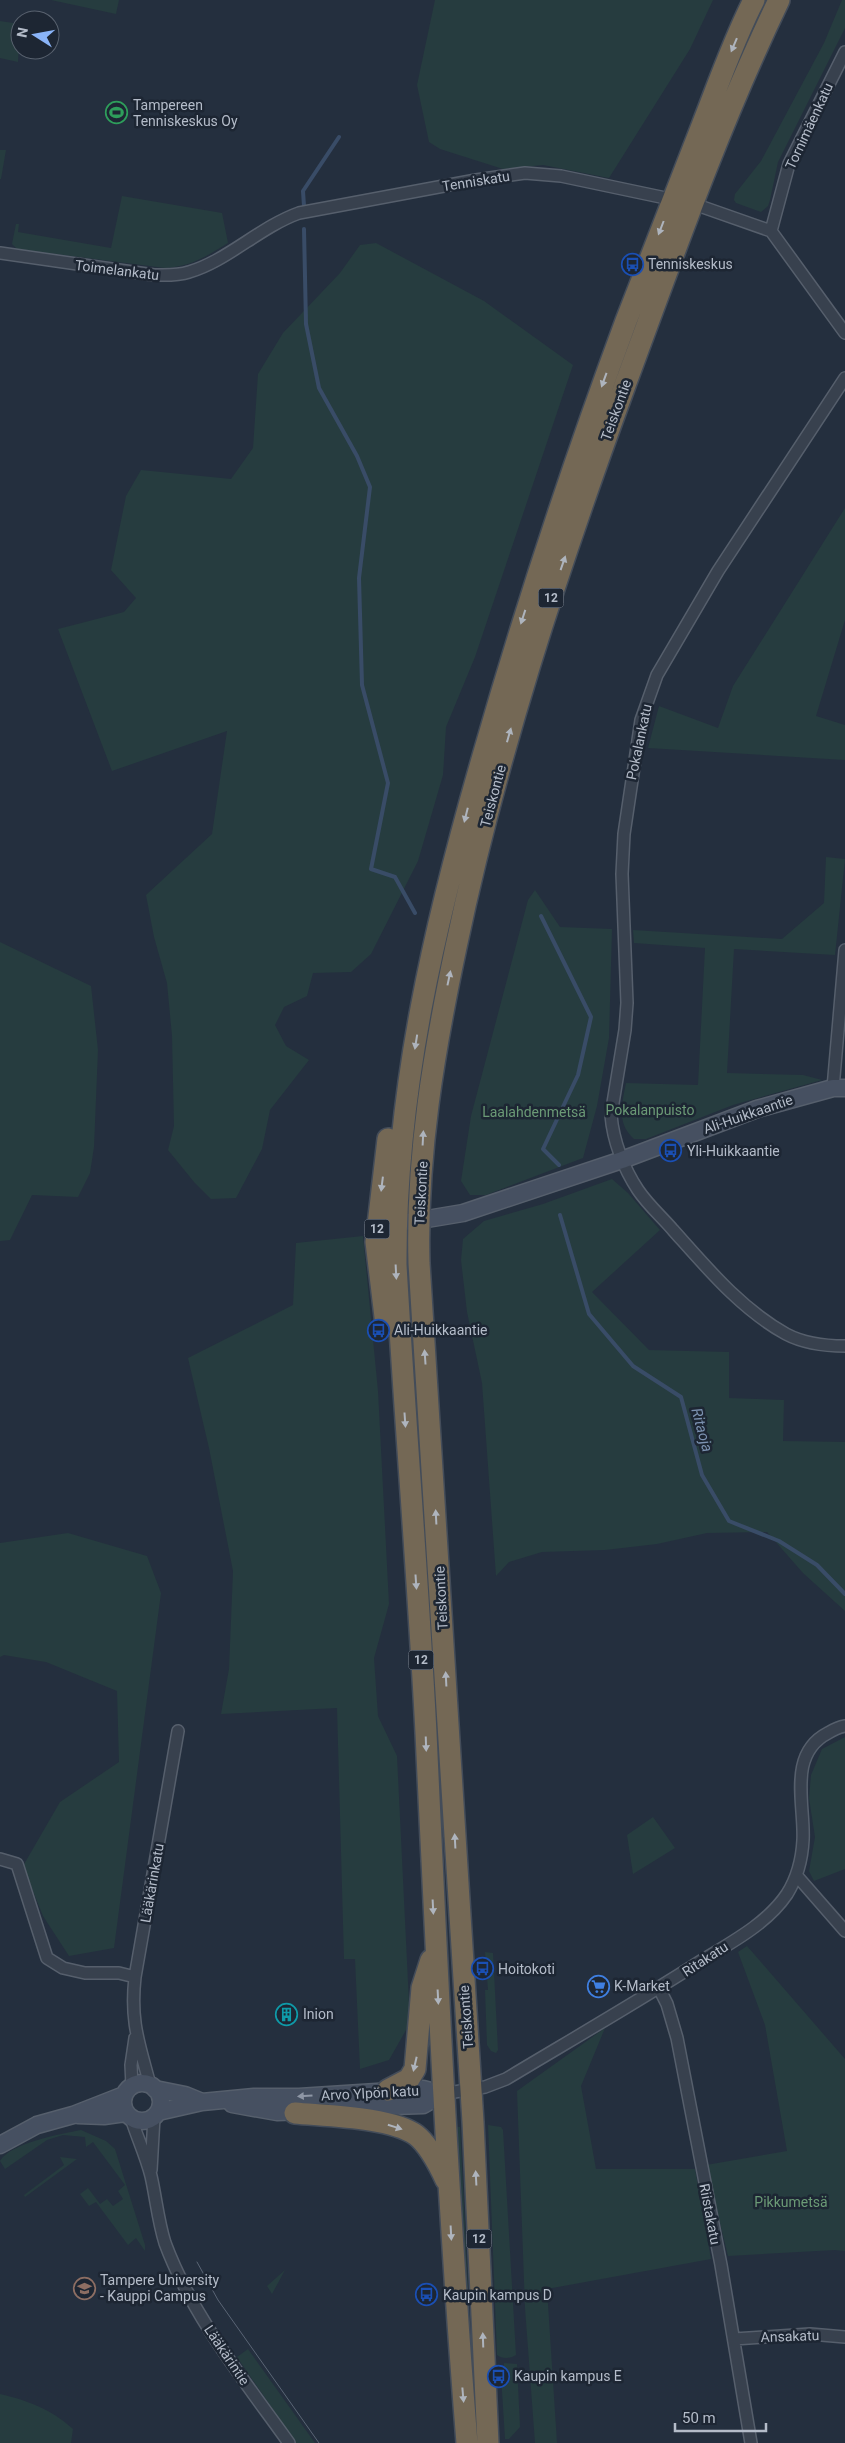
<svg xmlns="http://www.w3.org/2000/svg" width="845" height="2443" font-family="Roboto,sans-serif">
  <rect width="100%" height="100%" fill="#242f3e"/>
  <path fill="#263c3f" d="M51,0h68l-3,14z
    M435,0h278l-23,49 -81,129 -66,-13 -40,4 -63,-20 -11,-7 -12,-57z
    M842,0h3v28l-67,134 -8,38 -2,6 -7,6 -25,-9 -2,-3 1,-6 26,-33 63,-118z
    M0,21l20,3 -2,38 -18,-4z
    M0,150h6l-5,29h-1z
    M122,196l100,17 6,30c-21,13 -38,24 -63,25l-148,-19 -5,-5 4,-20h3l-1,8 93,16z
    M376,243l108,58 89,64 -98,292 -29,70 -3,48 -25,86 -47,93 -20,18 -38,1 -6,23 -23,11 -9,18 11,21 23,14 -39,50 -8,39 -26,49 -25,1 -17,-17 -26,-32 6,-24 -2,-90 -5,-53 -13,-46 -8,-42 66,-61 15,-103 -115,40 -54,-142 66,-17 12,-14 -25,-28 15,-74 15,-26 90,9 22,-31 5,-74 25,-41 57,-60 20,-28z
    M845,508v112l-29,96 29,9v35l-197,-12 11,-42 59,22 15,-42z
    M826,857l19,2 -10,96 -101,-6 -7,124 76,2 19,5 -89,25 -87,34h-12c-18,-16 -12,-35 -8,-56l72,2 7,-137 -71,-5 -1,-13 149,9 42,-36z
    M535,890l25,37 52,2 -3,109 -12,68 -14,52 -97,37h-16l-9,-14 10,-65 57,-216z
    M0,942l91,44 7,64 -4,97 -4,26 -12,24 -46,-2 -22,45 -10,1z
    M612,1179l16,14 32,37 -68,62 57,58 80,2v46l55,2 -1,41 62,1v169l-42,-38 -36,-41 -60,1 -50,11 -52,6 -63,2 -33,10 -13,14 -14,-193 -15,-71 -6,-52 2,-21 21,-18 59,-17z
    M363,1236l15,155 11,213 -15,54 4,58 19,40 13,267 -21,37 -29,9 -5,-110h-11l-7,-251 -116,6 8,-45 4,-98 -24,-123 -21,-90 105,-53 3,-62z
    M68,1533l79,23 14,37 -47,355 -45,8 -26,-40 -20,-50 37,-64 59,-40 -2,-71 -71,-29 -42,-7 -4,2v-114z
    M845,1737v132l-31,12 -5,-10 6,-34 -6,-39 2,-23 11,-26z
    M653,1817l22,31 -42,26 -6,-39z
    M747,1946l98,113v192l-10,-1 -107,6 -22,-91 81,-14 -22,-126 -27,-73z
    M485,1952l8,1 5,97 -2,3 -5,-2 -4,-6 -2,-55h3z
    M605,2028l-24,58 15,83h99l16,90 -164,30 10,154h-22l-10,-135 -8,-217z
    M488,2125l13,2 2,3 13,225c-6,4 -14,4 -19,0z
    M453,2127h7l10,200h-4z
    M81,2130l25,11 9,8 30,96v6l-9,-13 -8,7 -32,-43 -7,4 -9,-12 8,-6 12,16 7,-5 6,7 10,-7 -5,-8 7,-6 -32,-43 -7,5 -1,-10 -22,-2 -16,5 -42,29 -5,-8c10,-18 61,-27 81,-31z
    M60,2157l17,2 -52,38 -1,-2 40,-30z
    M285,2270l-13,24 -5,-8z
    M248,2349l67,94h-19l-59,-86z
    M504,2363l13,1 3,63 -11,12h-4l-4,-64 3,-3z
    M0,2394c29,7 51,15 73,35l-2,14h-71z"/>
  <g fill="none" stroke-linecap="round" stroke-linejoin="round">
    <path stroke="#394c67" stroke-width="4" d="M304,206l-1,-15 36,-54
      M304,229l2,95 13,64 38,68 13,31 -11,91 3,107 26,98 -17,86 24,8 20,36
      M541,916l50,101 -13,58 -35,74 16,16
      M560,1215l29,99 44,52 48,31 21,78 27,46 50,20 38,24 28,29"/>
    <defs>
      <path id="street" d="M771,231l18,-67 56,-112
        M0,253l154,22c12,0 23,1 35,-3 38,-11 71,-45 110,-59l177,-33 49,-7 36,3 133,28 77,27 74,102
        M845,378l-127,193 -61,104 -16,45 -17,114 -2,40 5,129 -2,27 -14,85c2,26 13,54 27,75 10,15 24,27 35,40 34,38 68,79 113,104 17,9 39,12 59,12
        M833,1088l12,-138
        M0,1859l17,5 30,94 16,10 22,5h34l16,4
        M797,1876l48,55
        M659,1988l8,16 10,34 44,227 30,178
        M150,2085c-11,-42 -20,-63 -15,-108l43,-246
        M132,2086l-1,-21 4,-27
        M442,2094l43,-7 21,-8c65,-39 131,-77 195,-118 29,-18 66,-37 86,-67 10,-16 15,-34 16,-54 2,-35 -16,-86 25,-107 5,-3 11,-6 17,-7
        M131,2118c6,19 15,38 20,58 5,22 7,45 14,67 27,73 79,137 124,200
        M151,2170l3,-53
        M734,2339l76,-5 35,3"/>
      <path id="secondary" d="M409,1222l54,-9 159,-53 135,-51 76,-21h12
        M123 2102a19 19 0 1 1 38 0a19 19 0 1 1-38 0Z
        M155,2089l30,6 17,7
        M232,2104l45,8 30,-1
        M336,2108l87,-3 19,-11
        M158,2112l44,-10 52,-5h45l124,-8 19,5
        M78,2115l26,1 21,-3
        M0,2145l37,-20 36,-10 51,-20"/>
      <path id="highway" d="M386,1325l-10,-83 12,-103
        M388,2090l21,-11 6,-10 7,-81 9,-28
        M295,2113c32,3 96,4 121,22 13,10 23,30 30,45
        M467,2443c-19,-237 -30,-473 -41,-710 -8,-156 -21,-312 -30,-468 -1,-173 39,-343 87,-509 42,-147 90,-292 143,-435 25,-66 51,-132 77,-198 16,-41 31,-84 51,-123
        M488,2443l-15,-321 -54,-859c-3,-107 15,-212 37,-316 40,-191 101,-376 168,-559 48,-130 95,-263 155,-388"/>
    </defs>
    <use href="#street" stroke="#565f6c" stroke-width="14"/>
    <use href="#secondary" stroke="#565f6c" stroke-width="19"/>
    <use href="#highway" stroke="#434c59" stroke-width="24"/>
    <use href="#street" stroke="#38414e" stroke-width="11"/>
    <use href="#secondary" stroke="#465061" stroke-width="16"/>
    <use href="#highway" stroke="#746855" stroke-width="21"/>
    <path stroke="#5a6575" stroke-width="1" d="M197,2262l21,38 101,143"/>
  </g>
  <defs><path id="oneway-solid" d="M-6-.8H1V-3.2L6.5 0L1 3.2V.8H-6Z" transform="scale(1.25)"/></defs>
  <g fill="#aeb4bd">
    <use href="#oneway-solid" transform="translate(734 45) rotate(113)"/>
    <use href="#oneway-solid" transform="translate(661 228) rotate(111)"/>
    <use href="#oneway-solid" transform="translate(604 380) rotate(110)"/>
    <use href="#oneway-solid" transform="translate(563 563) rotate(-71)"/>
    <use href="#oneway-solid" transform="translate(523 617) rotate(108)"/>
    <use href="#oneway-solid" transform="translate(509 735) rotate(-74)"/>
    <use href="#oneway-solid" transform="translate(466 815) rotate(104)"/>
    <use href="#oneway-solid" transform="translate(449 978) rotate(-78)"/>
    <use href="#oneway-solid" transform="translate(416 1042) rotate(99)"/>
    <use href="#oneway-solid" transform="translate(423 1138) rotate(-87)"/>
    <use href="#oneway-solid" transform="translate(382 1184) rotate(97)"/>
    <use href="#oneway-solid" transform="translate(396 1272) rotate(87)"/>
    <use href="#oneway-solid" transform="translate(425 1357) rotate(-94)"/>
    <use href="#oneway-solid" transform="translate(405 1420) rotate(86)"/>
    <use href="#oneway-solid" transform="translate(436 1517) rotate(-93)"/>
    <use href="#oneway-solid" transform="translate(416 1582) rotate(86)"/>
    <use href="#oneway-solid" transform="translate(446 1679) rotate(-93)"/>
    <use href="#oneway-solid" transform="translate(426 1744) rotate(88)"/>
    <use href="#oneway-solid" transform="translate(455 1841) rotate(-93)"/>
    <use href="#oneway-solid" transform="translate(433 1907) rotate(87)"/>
    <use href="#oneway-solid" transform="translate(438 1997) rotate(87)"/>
    <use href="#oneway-solid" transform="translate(415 2064) rotate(103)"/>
    <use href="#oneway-solid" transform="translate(395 2127) rotate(18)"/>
    <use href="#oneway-solid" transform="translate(476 2178) rotate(-93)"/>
    <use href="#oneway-solid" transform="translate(451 2233) rotate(87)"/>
    <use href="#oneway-solid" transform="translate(483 2340) rotate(-92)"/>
    <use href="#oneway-solid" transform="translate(463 2395) rotate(85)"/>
  </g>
  <use fill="#8e96a5" href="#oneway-solid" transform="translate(305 2096) rotate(176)"/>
  <defs>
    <symbol id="stadium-ring" viewBox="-11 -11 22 22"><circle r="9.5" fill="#1d2633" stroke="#2e9e5b" stroke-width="1.5"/><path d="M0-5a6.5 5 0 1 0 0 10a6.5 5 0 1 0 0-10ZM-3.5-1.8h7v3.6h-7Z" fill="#2e9e5b"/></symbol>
    <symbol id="bus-ring" viewBox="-11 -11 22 22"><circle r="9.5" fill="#1d2633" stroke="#1a4fb4" stroke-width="1.5"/><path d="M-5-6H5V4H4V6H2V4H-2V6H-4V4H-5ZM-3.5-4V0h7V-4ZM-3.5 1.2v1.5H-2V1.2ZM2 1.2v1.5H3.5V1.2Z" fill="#1a4fb4"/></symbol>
    <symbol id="supermarket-ring" viewBox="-11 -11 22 22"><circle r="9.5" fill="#1d2633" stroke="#3f7fe0" stroke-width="1.5"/><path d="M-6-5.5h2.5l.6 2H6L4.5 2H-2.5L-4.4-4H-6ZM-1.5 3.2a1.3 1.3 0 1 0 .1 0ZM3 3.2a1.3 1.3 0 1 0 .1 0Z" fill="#3f7fe0"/></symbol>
    <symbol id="building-ring" viewBox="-11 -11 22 22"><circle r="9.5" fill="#1d2633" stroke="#0f9aa8" stroke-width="1.5"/><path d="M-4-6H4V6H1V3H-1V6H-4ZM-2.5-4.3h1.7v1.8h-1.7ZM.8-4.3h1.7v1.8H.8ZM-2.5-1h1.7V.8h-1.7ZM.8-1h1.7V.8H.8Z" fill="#0f9aa8"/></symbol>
    <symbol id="university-ring" viewBox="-11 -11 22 22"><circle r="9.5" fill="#1d2633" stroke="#8d6e63" stroke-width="1.5"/><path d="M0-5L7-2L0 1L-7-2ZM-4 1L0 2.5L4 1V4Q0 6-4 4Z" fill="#8d6e63"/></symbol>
  </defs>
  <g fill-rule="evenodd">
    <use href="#stadium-ring" x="104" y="100" width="25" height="25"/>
    <use href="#bus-ring" x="620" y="252" width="25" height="25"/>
    <use href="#bus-ring" x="658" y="1138" width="25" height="25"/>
    <use href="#bus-ring" x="366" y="1318" width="25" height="25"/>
    <use href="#bus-ring" x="470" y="1956" width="25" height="25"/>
    <use href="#supermarket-ring" x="586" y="1974" width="25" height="25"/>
    <use href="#building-ring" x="274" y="2002" width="25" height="25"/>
    <use href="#university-ring" x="72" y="2276" width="25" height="25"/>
    <use href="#bus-ring" x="414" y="2282" width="25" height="25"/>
    <use href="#bus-ring" x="486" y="2364" width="25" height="25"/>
  </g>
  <g text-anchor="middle" stroke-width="5" stroke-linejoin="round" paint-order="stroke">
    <g fill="#1d2633" stroke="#878f9c" stroke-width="1">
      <rect x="538.5" y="588.5" width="25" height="19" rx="4"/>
      <rect x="364.5" y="1219.5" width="25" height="19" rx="4"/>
      <rect x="408.5" y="1650.5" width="25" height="19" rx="4"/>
      <rect x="466.5" y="2229.5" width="25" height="19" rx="4"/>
    </g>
    <g font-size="12" font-weight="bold" fill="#b4bcc9">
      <text x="551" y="602">12</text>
      <text x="377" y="1233">12</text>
      <text x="421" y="1664">12</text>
      <text x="479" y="2243">12</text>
    </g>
    <g font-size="14" fill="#b4bcc9" stroke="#1d2633" text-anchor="start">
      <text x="133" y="110">Tampereen<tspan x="133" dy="16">Tenniskeskus Oy</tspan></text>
      <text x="648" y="269">Tenniskeskus</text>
      <text x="687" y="1156">Yli-Huikkaantie</text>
      <text x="394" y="1335">Ali-Huikkaantie</text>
      <text x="498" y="1974">Hoitokoti</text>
      <text x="614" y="1991">K-Market</text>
      <text x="303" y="2019">Inion</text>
      <text x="100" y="2285">Tampere University<tspan x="100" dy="16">- Kauppi Campus</tspan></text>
      <text x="443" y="2300">Kaupin kampus D</text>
      <text x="514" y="2381">Kaupin kampus E</text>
    </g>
    <g font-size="14" fill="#b4bcc9" stroke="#1d2633">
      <text transform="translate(809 126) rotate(-65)" y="5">Tornimäenkatu</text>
      <text transform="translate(476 181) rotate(-9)" y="5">Tenniskatu</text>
      <text transform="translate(117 270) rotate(7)" y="5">Toimelankatu</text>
      <text transform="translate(616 410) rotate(-70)" y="5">Teiskontie</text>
      <text transform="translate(639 742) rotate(-78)" y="5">Pokalankatu</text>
      <text transform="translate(493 796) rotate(-75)" y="5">Teiskontie</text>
      <text transform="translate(748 1114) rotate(-19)" y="5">Ali-Huikkaantie</text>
      <text transform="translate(421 1193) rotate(-87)" y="5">Teiskontie</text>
      <text transform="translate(441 1598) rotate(-93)" y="5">Teiskontie</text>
      <text transform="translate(152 1883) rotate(-80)" y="5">Lääkärinkatu</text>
      <text transform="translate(705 1959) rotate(-33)" y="5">Ritakatu</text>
      <text transform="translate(466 2017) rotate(-94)" y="5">Teiskontie</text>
      <text transform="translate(370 2093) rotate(-3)" y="5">Arvo Ylpön katu</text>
      <text transform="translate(710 2214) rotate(79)" y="5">Riistakatu</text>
      <text transform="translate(790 2336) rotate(-2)" y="5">Ansakatu</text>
      <text transform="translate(227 2355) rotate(56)" y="5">Lääkärintie</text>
    </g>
    <g font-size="14" fill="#6b9a76" stroke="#1d2633">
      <text x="650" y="1115">Pokalanpuisto</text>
      <text x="534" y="1117">Laalahdenmetsä</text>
      <text x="791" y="2207">Pikkumetsä</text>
    </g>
    <g font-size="15" font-style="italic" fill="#7c92b1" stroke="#1d2633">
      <text transform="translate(702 1430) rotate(75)" y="5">Ritaoja</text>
    </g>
  </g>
  <g transform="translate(35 35) rotate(281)"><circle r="24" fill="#1d2633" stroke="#59626f"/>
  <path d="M0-4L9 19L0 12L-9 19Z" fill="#8ab4f8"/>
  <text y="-8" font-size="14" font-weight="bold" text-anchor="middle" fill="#b4bcc9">N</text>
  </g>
  <path d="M675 2423v8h91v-8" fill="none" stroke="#b4bcc9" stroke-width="2.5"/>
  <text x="682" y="2423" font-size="15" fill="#b4bcc9" stroke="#1d2633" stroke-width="4" paint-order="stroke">50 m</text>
</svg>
